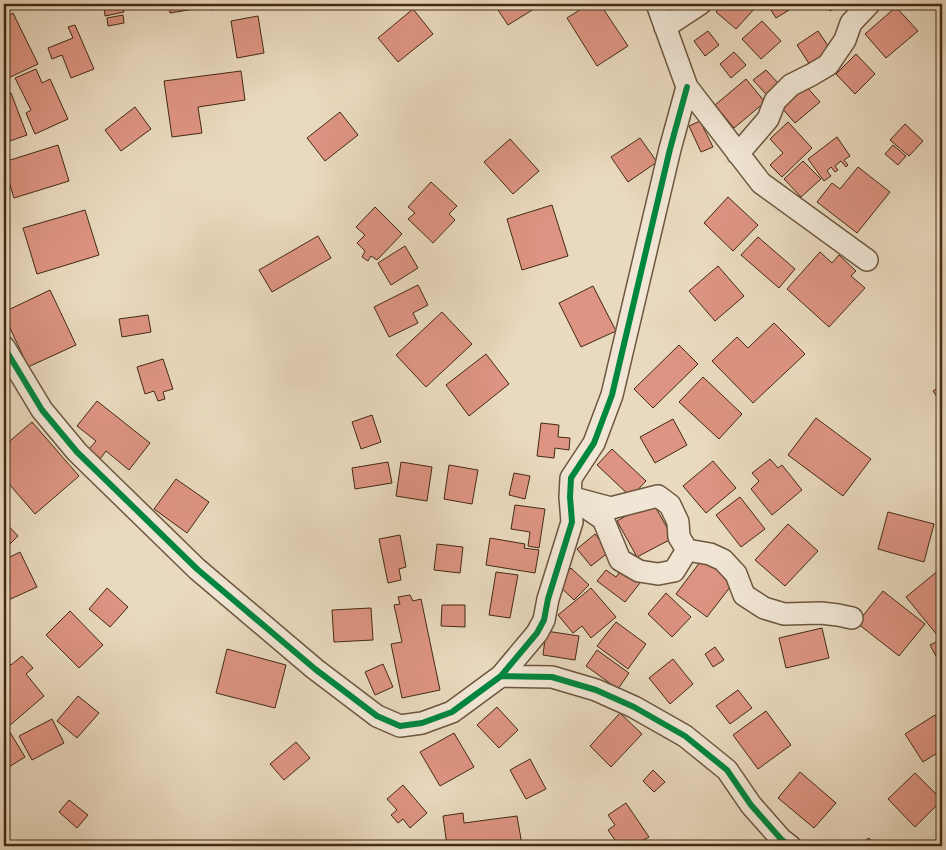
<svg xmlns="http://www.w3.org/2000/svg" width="946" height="850" font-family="'IM FELL Great Primer',serif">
  <rect width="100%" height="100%" fill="#e9d9be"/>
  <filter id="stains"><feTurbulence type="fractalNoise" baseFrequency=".004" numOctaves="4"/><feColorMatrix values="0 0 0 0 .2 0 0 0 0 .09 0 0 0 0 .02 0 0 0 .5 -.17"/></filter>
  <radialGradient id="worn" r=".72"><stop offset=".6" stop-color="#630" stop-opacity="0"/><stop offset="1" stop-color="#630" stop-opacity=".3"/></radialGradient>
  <path fill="#dd9482" stroke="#432a12" d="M104,4h19l1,8 -19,4z
    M169,4h36l1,3 -36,6z
    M210,4h23l1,2 -23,4z
    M244,4h29l-29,3z
    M494,4h48l-34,21z
    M589,4h11l28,42 -31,20 -30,-48z
    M723,4h29l4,3 -20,22 -20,-17z
    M767,4h32l-23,14z
    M825,4h16l-11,7z
    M895,4h11l-6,5z
    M896,7l22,24 -32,27 -21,-24z
    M413,9l20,25 -35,28 -20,-24z
    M13,13l25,51 -34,16v-62z
    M123,15l1,8 -16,3 -1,-8z
    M258,16l6,37 -27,5 -6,-37z
    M762,21l19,20 -20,18 -19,-20z
    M75,25l19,44 -23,9 -9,-23 -10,4 -4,-11 25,-10 -5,-11z
    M708,31l11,14 -14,11 -11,-15z
    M818,31l13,19 -21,15 -13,-20z
    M734,52l12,13 -15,13 -11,-14z
    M856,54l19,20 -20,20 -19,-20z
    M36,69l6,14 8,-4 18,40 -33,15 -9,-21 5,-3 -16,-32z
    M766,70l12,13 -12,11 -13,-14z
    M241,71l4,29 -47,7 4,26 -30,4 -8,-56z
    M746,79l19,23 -31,26 -19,-23z
    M806,86l14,16 -25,21 -14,-16z
    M11,93l16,42 -23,8v-48z
    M135,107l16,22 -30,22 -16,-21z
    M340,112l18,23 -33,26 -18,-23z
    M700,121l13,26 -12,5 -12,-26z
    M788,122l24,26 -30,29 -12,-12 13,-12 -13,-14z
    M905,124l18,17 -14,15 -19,-16z
    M837,137l13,19 -6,4 4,5 -2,2 -5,-6 -6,5 3,4 -3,2 -4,-5 -4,4 4,5 -7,5 -16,-22z
    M640,138l17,24 -29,20 -17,-25z
    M510,139l29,32 -26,23 -29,-32z
    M58,145l11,36 -55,17 -10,-32v-4z
    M893,145l13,11 -8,9 -13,-11z
    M803,161l18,18 -20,18 -17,-18z
    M858,167l32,25 -33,41 -40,-31 15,-19 8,6z
    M431,182l26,24 -8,8 6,6 -22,23 -25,-24 7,-6 -7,-6z
    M728,197l30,28 -25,26 -29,-28z
    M552,205l16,51 -46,14 -15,-51z
    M375,207l27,27 -25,26 -6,-4 -3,5 -6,-4 3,-6 -8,-8 8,-8 -9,-8z
    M85,210l14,45 -62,19 -14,-46z
    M318,236l13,22 -59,34 -13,-22z
    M758,237l37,32 -16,19 -38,-33z
    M405,246l13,22 -27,17 -13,-22z
    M820,252l12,11 7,-8 17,16 -5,5 14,12 -36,39 -42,-38z
    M718,266l26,30 -29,25 -26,-30z
    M418,285l10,20 -15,8 5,10 -29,14 -15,-30z
    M593,286l23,45 -35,16 -22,-44z
    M50,290l26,55 -48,22 -24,-52v-3z
    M442,312l30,32 -46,43 -30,-32z
    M148,315l3,17 -29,5 -3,-18z
    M774,323l31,31 -52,49 -41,-42 25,-24 11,11z
    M679,345l19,19 -45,44 -19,-19z
    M486,354l23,30 -40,32 -23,-31z
    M163,359l10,30 -10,3 2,7 -7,2 -4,-10 -9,3 -8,-27z
    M703,377l39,37 -23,25 -40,-37z
    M942,385v19l-9,-13z
    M97,401l53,42 -21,27 -23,-19 -6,8 -11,-10 7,-8 -19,-15z
    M372,415l9,27 -20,7 -9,-27z
    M816,418l55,41 -28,37 -55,-41z
    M673,419l14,26 -32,18 -15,-26z
    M32,422l47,54 -44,38 -31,-36v-32z
    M541,423l18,2 -1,12 12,1 -1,12 -14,-2 -1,10 -17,-2z
    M612,449l34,32 -15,16 -34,-32z
    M770,459l8,9 4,-3 20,25 -30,25 -21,-26 8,-8 -7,-8z
    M713,461l23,27 -30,25 -23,-27z
    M388,462l4,21 -37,6 -3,-21z
    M401,462l31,5 -5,34 -31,-5z
    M449,465l29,5 -6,34 -28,-5z
    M514,473l16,3 -5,23 -16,-4z
    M176,479l33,23 -22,31 -33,-24z
    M740,497l25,32 -24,18 -25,-32z
    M652,501l21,37 -36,19 -20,-36z
    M515,505l30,4 -6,39 -11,-2 2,-14 -19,-3z
    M888,512l46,12 -10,38 -46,-13z
    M4,521l14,15 -14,14z
    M788,524l30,27 -33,35 -30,-26z
    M595,534l14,18 -18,14 -14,-17z
    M400,535l6,32 -7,2 2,11 -13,3 -9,-44z
    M490,538l35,6 -1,4 15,2 -4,23 -49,-8z
    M437,544l26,3 -3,26 -26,-3z
    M20,552l17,35 -33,15v-42z
    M703,558l31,24 -27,35 -31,-23z
    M571,568l18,17 -15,15 -18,-17z
    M622,569l18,14 -15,19 -28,-21 9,-11 10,7z
    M939,570l3,4v58l-4,4 -32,-39z
    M496,572l22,3 -8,43 -21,-3z
    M107,588l21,19 -18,20 -21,-18z
    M591,588l25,29 -25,21 -9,-12 -9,7 -15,-18z
    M883,591l42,33 -26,32 -42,-33z
    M666,593l25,24 -19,20 -24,-23z
    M410,595l3,6 8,-2 19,91 -38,8 -11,-54 11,-2 -8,-37 6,-1 -2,-7z
    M442,605h23v22l-24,-1z
    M371,608l2,32 -39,2 -2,-32z
    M70,611l33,34 -24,23 -33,-33z
    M616,622l30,22 -18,25 -31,-23z
    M822,628l7,30 -43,10 -7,-30z
    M546,631l33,5 -4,24 -32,-5z
    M942,639v16l-5,3 -7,-13z
    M715,647l9,13 -11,7 -8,-13z
    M227,649l59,16 -11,43 -59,-15z
    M597,650l32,23 -11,16 -32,-23z
    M22,656l11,12 -7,6 18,22 -35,30 -5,-6v-57l3,-3 4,5z
    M673,659l20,25 -23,20 -21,-26z
    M383,664l10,23 -18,8 -10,-23z
    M738,690l14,18 -22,16 -14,-18z
    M78,696l21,17 -22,25 -20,-17z
    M497,707l21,23 -19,18 -22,-23z
    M766,711l25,34 -33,24 -25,-34z
    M620,713l22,21 -31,33 -21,-21z
    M935,715l7,12v23l-19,12 -18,-28z
    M52,719l12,24 -32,17 -13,-24z
    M8,729l17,28 -21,13v-38z
    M454,733l20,34 -34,19 -20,-34z
    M296,742l14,16 -26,22 -14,-16z
    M530,759l16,30 -20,10 -16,-29z
    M653,770l12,12 -11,10 -11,-11z
    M800,772l36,31 -22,25 -36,-30z
    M915,773l27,27 -27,27 -27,-28z
    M403,785l24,28 -17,15 -7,-9 -5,4 -7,-8 6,-5 -10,-11z
    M69,800l19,15 -11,13 -18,-16z
    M626,803l23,34 -15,9h-15l-11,-16 7,-5 -7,-10z
    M463,813l1,10 53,-7 5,29 -12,1h-63l-4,-30z
    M869,838l6,8h-18z"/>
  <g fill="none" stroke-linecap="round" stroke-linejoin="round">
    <defs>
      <path id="street" d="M657,4l30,83 74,96 106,77
        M665,27l35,-23
        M738,154l30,-35 7,-18 16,-16 20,-10 17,-10 17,-25 6,-17 18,-19
        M4,347l38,63 35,42 120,117 118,100 62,47 23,10 22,-3 30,-11 49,-36 36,-43 7,-13 4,-21 24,-77 -2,-25 1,-19 23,-35 18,-48 58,-246 17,-62
        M570,497l41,11 47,-12 12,9 8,17 1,15 8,13 23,4 13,6 13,14 8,21 20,13 20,6 37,-1 17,2 14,3
        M581,504l22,15 17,41 19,11 19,3 16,-3 13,-21
        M501,676l51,1 44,13 38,17 51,29 42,34 24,35 30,34 9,7"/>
    </defs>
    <use href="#street" stroke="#6c563d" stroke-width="24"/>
    <use href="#street" stroke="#f1e6d5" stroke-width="21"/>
    <defs>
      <path id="cycleway" d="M4,347l38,63 35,42 120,117 118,100 62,47 23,10 22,-3 30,-11 49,-36 36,-43 7,-13 4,-21 24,-77 -2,-25 1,-19 23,-35 18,-48 58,-246 17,-62
        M501,676l51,1 44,13 38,17 51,29 42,34 24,35 30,34 9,7"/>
    </defs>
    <use href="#cycleway" stroke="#f1e6d5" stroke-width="9"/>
    <use href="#cycleway" stroke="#00873e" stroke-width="6"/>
  </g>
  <rect width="946" height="850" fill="none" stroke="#e9d9be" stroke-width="20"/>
  <rect x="5" y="5" width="936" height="840" fill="none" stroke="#432a12" stroke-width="2.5"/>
  <rect x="10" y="10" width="926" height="830" fill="none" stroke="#432a12"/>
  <rect width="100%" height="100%" filter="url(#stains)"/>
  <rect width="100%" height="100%" fill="url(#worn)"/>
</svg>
